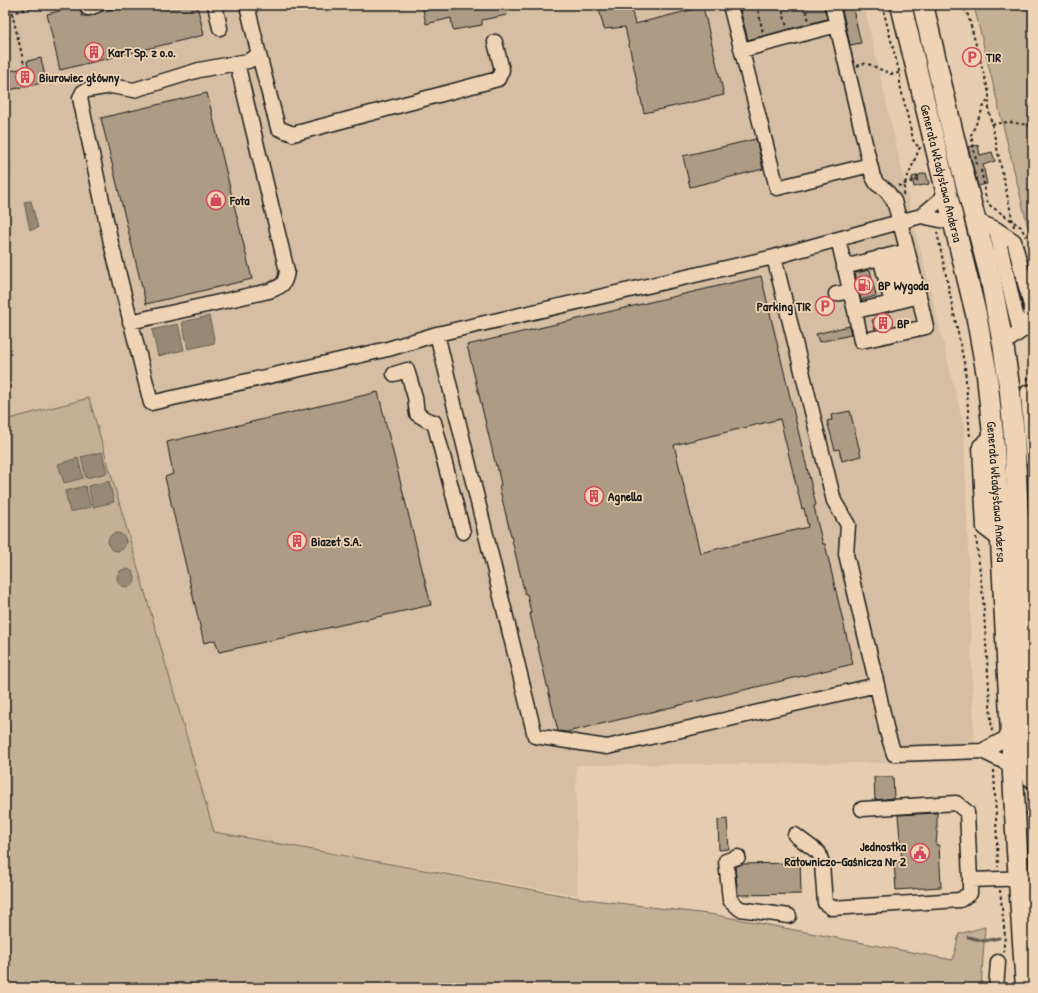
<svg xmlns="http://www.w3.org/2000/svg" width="1038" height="993" font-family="'Patrick Hand',sans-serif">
  <rect width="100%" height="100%" fill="#e6cdaf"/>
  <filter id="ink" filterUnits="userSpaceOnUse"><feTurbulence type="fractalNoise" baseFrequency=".025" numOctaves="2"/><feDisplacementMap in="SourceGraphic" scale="8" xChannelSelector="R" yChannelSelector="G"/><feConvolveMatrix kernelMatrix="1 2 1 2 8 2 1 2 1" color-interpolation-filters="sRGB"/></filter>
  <g filter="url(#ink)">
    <path fill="#d5bea3" d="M5,5h859l48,210 52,212 11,335 -399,3 1,130 -363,-63 -125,-434 -84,22z"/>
    <path fill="#c4b096" stroke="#706659" d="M970,5h63v243l-58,-238z
      M89,398l125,434 364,66 138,17 237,45 6,-26 26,-7 -4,61h-976v-568z"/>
    <path fill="#988976" stroke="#665d52" d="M31,201l7,27 -8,2 -6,-28z
      M209,316l6,27 -27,6 -6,-27z
      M178,324l6,26 -26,6 -6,-26z
      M102,452l5,21 -21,5 -5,-21z
      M78,458l5,20 -19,5 -6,-19z
      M109,481l5,21 -21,5 -5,-21z
      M85,486l6,21 -21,5 -5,-21z
      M108 542a9 9 0 1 1 18 0a9 9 0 1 1-18 0Z
      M117 578a9 9 0 1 1 18 0a9 9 0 1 1-18 0Z"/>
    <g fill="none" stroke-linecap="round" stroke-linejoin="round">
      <path stroke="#665d52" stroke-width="3" d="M968,937l16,4 15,-3"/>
    </g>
    <path fill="#ad9b86" stroke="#1c1c1c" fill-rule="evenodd" d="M128,5h69l7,30 -144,35 -13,-56 32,-8 3,10h8l13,-5z
      M422,5h83l2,10 -25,5v5l-29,5 -2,-12 -25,6z
      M598,5h32l5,19 68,-17 21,88 -80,18 -19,-86 -21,2z
      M739,5h85l3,14 -79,21z
      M841,5h11l9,38 -11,2z
      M41,58l5,24 -41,9v-19l23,-5 -1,-6z
      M207,93l45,186 -106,25 -45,-186z
      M756,139l7,30 -73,18 -7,-31z
      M978,145l2,10 12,-3 3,9 -12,4 4,19 -9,2 -10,-39z
      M926,173l3,11 -15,3 -2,-10z
      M870,270l6,26 -15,4 -6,-27z
      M761,276l55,229 -2,1 4,19 5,19h2l28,120 -286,68 -9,-1 -28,-117 1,-1 -4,-19h-2l-26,-108 2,-1 -4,-20 -1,1 -29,-121zM780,419l22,90 2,-1 4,19 -108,26 -26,-108z
      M890,314l3,11 -18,4 -3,-9z
      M849,326l2,9 -32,7 -3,-8z
      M378,392l53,213 -212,47 -4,-12 -11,3 -39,-166 8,-3 -6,-32z
      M850,411l11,45 -19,5 -3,-12 -4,1 -8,-29 5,-1 -1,-5z
      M874,777h19l1,21 -19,2z
      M937,813v20l-1,12h3l2,42 -45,3 -2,-28h8l-4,-47z
      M727,819l2,30 -10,1 -1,-30z
      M789,857h11l1,37 -63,1 -3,-28 7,-3 47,-1z"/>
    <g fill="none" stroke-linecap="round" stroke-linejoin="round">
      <defs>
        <path id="minor" d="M215,5l5,23
          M247,5l12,50 -11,6 -11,2 -38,7 -65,20 -23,-4 -24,4 -4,2 -3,6 31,145 40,160 237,-54 49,-15 337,-77 147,-41 26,-22
          M730,5l47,183 93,-23
          M832,5l41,172 4,7 9,6 8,11 6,21 19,74 -27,7 -12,-46
          M88,8l9,-3
          M742,50l95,-25
          M259,55l19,73 15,6 205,-55 4,-9 -7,-28
          M921,216l33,7
          M975,220l21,9 18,12 17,65 -1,19 -27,19
          M996,229l24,103
          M838,239l17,72
          M774,257l60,244 14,24 -2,29 31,131 10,47 7,22 88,-3 30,-16
          M844,267l63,-16
          M883,268l27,-5
          M886,279l26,-8
          M888,290l27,-7
          M836,294l14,-3
          M892,303l-37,8 6,30 65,-14 -7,-31
          M130,322l139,-31c13,-5 16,-6 18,-20l-50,-208
          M437,334l98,402 72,11 270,-62
          M394,374l13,-4 8,27 2,17 10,6 7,2 29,110
          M1028,392l5,68
          M993,435l-13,11 4,82 17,13
          M1019,525l14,-1
          M982,751l31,15
          M795,835l24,18 3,11 3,39 7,5 128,-8 10,-7v-13l-3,-68 -11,-9 -94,6
          M738,857l-12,4 4,39 10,9 49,7
          M970,880l63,-2
          M996,988l2,-26"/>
        <g id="highway">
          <path id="s1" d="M901,5l75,309 11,61 6,60 8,106 16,310 9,137"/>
          <path d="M923,5l31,133 36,138 13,68 7,48 4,45 16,302 3,39"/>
        </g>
      </defs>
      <use href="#minor" stroke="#1c1c1c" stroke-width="17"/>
      <use href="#highway" stroke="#1c1c1c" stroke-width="23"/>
      <path stroke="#1c1c1c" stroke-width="2" stroke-dasharray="3 3" stroke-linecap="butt" d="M757,5l6,28
        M781,5l6,22
        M805,5l4,16
        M882,5l18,70v10l14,58 7,5
        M959,5l4,3 5,7 21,78v18l25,116
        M12,13l13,55
        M5,15l29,-8 -1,-2
        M857,66l9,-3 25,11 8,-1
        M992,124l17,-2 24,4
        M5,145l5,24 -5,1
        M977,165l-6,-30 13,-29 5,-8
        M981,170l4,19 -1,3
        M911,181l4,-3 4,-1
        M898,186l20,-6
        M985,194l3,10 33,23 5,10
        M903,195l2,-12 15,-36
        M937,232l28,135 5,71
        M1027,380l6,-11
        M1032,382l1,-11
        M976,537l7,61 9,135
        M994,770l4,97
        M1000,890l5,46 -2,17"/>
      <use href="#minor" stroke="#eed4b5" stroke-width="14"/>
      <use href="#highway" stroke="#eed4b5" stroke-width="20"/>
    </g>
  </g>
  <defs>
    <symbol id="building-ring" viewBox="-11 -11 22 22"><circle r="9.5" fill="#eed4b5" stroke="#d1495b" stroke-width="1.5"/><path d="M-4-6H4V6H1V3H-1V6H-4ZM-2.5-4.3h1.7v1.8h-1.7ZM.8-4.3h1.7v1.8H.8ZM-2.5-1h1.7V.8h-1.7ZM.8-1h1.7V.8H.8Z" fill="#d1495b"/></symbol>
    <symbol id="parking-ring" viewBox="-11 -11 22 22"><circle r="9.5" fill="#eed4b5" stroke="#d1495b" stroke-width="1.5"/><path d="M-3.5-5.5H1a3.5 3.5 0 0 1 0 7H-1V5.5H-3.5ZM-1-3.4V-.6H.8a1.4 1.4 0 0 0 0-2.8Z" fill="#d1495b"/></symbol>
    <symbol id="shop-ring" viewBox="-11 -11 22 22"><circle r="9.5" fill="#eed4b5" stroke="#d1495b" stroke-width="1.5"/><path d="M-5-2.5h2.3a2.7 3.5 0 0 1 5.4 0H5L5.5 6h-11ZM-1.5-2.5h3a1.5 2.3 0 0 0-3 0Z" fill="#d1495b"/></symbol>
    <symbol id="fuel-ring" viewBox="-11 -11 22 22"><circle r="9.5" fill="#eed4b5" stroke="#d1495b" stroke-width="1.5"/><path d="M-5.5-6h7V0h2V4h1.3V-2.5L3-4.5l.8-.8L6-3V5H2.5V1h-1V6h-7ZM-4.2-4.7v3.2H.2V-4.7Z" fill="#d1495b"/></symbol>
    <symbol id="civic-ring" viewBox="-11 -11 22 22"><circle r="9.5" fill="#eed4b5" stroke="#d1495b" stroke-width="1.5"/><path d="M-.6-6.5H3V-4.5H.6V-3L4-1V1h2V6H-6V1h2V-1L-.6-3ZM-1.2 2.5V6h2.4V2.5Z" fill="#d1495b"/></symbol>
  </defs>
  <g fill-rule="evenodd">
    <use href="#building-ring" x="83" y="41" width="22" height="22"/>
    <use href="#parking-ring" x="961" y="46" width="22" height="22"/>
    <use href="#building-ring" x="14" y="66" width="22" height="22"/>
    <use href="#shop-ring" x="205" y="189" width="22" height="22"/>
    <use href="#fuel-ring" x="853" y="274" width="22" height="22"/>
    <use href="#parking-ring" x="814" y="295" width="22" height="22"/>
    <use href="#building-ring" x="872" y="312" width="22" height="22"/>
    <use href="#building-ring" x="583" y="485" width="22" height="22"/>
    <use href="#building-ring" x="286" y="530" width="22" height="22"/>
    <use href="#civic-ring" x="909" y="842" width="22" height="22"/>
  </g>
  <g text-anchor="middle" stroke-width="3.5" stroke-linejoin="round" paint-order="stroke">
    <g font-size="13" font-weight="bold" fill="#1c1c1c" stroke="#eed4b5" text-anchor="start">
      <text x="108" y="57">KarT Sp. z o.o.</text>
      <text x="986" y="62">TIR</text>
      <text x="39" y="82">Biurowiec główny</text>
      <text x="230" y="205">Fota</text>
      <text x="878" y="290">BP Wygoda</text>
      <text x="811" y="311" text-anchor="end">Parking TIR</text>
      <text x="897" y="328">BP</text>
      <text x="608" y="501">Agnella</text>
      <text x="311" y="546">Biazet S.A.</text>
      <text x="906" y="851" text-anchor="end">Jednostka<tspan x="906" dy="15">Ratowniczo-Gaśnicza Nr 2</tspan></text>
    </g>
    <g font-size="13" fill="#1c1c1c" stroke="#eed4b5">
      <text dy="5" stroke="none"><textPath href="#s1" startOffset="173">Generała Władysława Andersa</textPath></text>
      <text dy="5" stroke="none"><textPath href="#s1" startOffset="497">Generała Władysława Andersa</textPath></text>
    </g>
  </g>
  <rect width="1038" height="993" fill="none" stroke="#eed4b5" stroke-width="20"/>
  <rect x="10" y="10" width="1018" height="973" fill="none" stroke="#1c1c1c" stroke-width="1.5" filter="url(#ink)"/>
</svg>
